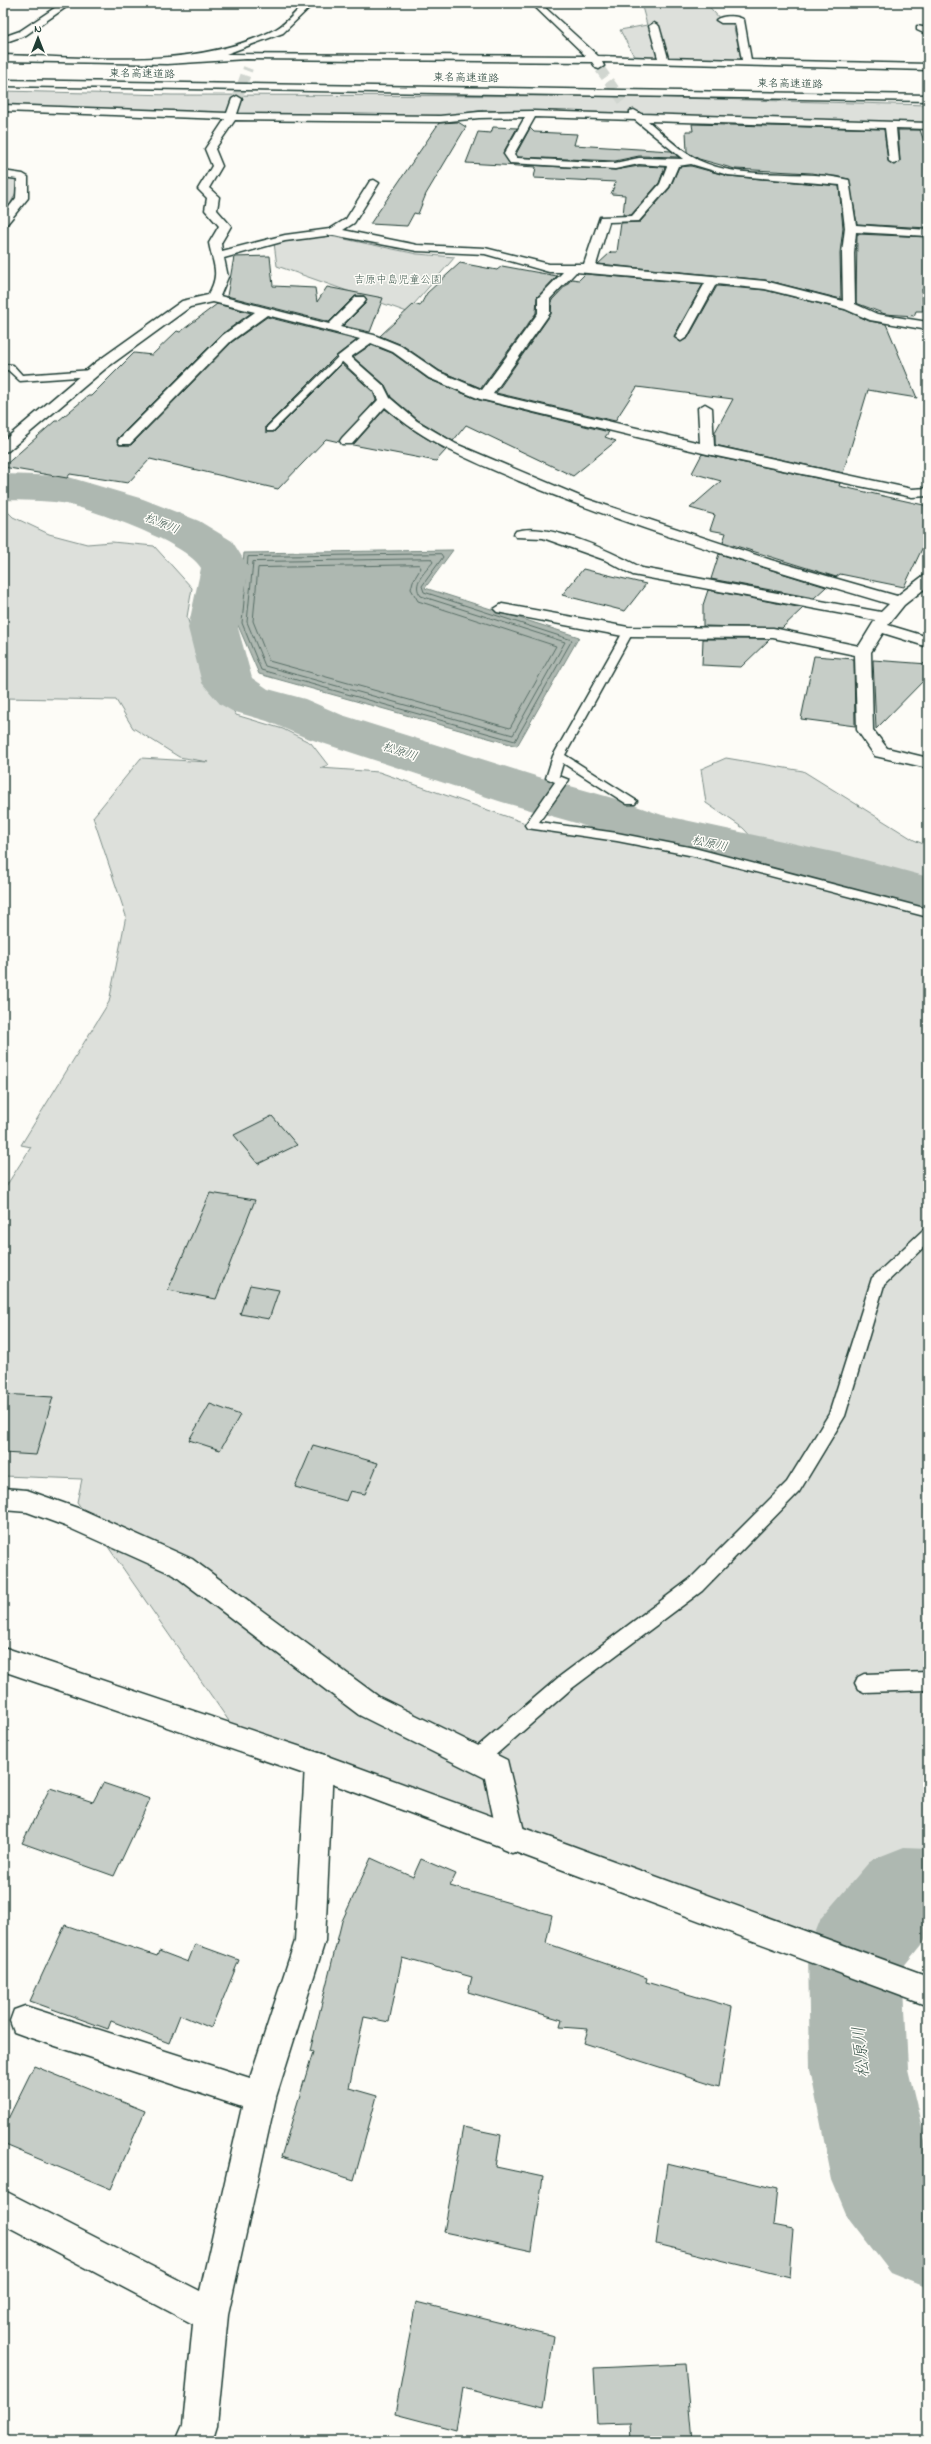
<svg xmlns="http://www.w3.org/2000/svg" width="931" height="2444" font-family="'Indie Flower','Klee One',sans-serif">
  <rect width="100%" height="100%" fill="#fdfcf7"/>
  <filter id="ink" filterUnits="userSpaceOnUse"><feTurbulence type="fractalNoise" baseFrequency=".025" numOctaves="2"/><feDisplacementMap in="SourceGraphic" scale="8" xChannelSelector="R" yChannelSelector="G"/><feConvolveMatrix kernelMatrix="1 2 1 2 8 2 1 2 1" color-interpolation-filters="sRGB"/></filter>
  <g filter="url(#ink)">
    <path fill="#dde0db" stroke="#7e8e88" d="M641,3h65l15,17h11l10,42 -107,-4 -15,-28 27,-5z
      M3,91l169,4 432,1 324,9v19l-330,-8 -113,-6 -64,9 -177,-2 -241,-12z
      M3,173l20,4 -20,43z
      M330,236l87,18 38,3 -48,55 -130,-46 -3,-23z
      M3,507l10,10 36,17 38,10 25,-2 42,4 38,42 -5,29 13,40 36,58 47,14 28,14 17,22 -8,3 59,4 152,53 152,25 103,24 -43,-46 -37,-25 -5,-34 25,-11 77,13 111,69 14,6v1074l-73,32 -624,-228 -154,-222 5,-23 -79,-3v-285l28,-44 -10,-2 88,-143 17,-86 -33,-99 48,-59 67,4 -29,-5 -46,-29 -17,-28 -113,-2z"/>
    <path fill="#aeb8b1" stroke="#75877f" d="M453,550l-28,38 154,49 -62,109 -258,-72 -22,-51 7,-70z"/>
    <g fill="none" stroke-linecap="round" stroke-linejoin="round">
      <path stroke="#586e66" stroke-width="1" d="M441,554l2,3 -21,29 2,6 148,48 -57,101 -254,-71 -19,-47 6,-66z
        M431,559l2,3c-8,10 -22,22 -12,34l144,46 -52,93 -248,-69 -18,-44 6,-60z
        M419,565l2,3 -8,13 -2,8 7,12 138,45 -46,82 -241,-67 -16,-40 5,-53z"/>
      <path fill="#aeb8b1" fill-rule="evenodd" d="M3,474l62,2 78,23 56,22 33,20 17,27 -11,60 14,50 16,11 37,10 37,16 200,63 74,21 46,16 185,40 81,22v38l-89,-25 -211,-48 -52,-19 -74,-21 -198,-65 -37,-16 -35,-10 -12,-7 -18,-21 -14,-55 13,-60c-15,-26 -109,-59 -140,-65 -18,-3 -39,-2 -58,-3z
        M904,1847l24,1v92h-3l-22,27 5,102 20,84v135l-37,-15 -44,-57 -15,-36 -22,-111 -2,-117 13,-34 50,-58z"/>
    </g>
    <path fill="#c6cdc7" stroke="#1f3d34" d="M458,122l8,5 -40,67 -8,20 -4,-1 -7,13 -37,-2 69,-101z
      M692,124l192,5 4,32 5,4 7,-4 -2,-31h22l8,22v76l-71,-4 -8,-45 -38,-6 -76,-4 -36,-10 -12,-7 -1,-21h7z
      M493,127l24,1 -14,25 7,11 105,6 24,-4 26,1 -6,16 -28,32h-8l2,-20 -14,-1 5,-12 -82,-4 2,-11 -70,-4 12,-31 13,1z
      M530,128l4,4 43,2 -3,11 97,6 8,6 -40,-1 -24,5 -97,-4 -2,-3z
      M691,166l37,10 111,10 4,42 -3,25 1,46 -76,-19 -167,-16 13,-12h6l4,-29 19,-1 30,-34 9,-21z
      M857,234l71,3v53l-6,-1 1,22h-7l-2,5 -29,-2 -29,-11z
      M270,256l3,30 42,2 2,14 10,-15 56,11 -13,34 -27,-6 22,-22 2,-5 -3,-3h-9l-26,26 -102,-26 7,-39z
      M460,263l37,7 5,-4 55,10 -20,21 -1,16 -55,75 -41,-17 -38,-26 -22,-9 34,-32 6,2 7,-13z
      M585,274l118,10 -29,52 6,6 8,-4 29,-52 48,4 80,20 24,11 17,3 31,74 -49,-8 -25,83 -128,-28v-13l18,-33 -96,-12 -22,34 -119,-28 55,-79 1,-14 20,-21 7,1z
      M217,304l34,9 -29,21 -103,103 -2,3 2,5h12l101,-103 35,-25 90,23 -21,16 -70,70v6h8l68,-68 31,28 3,8 -37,42 -13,-3 -48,50 -128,-30 -22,24 -58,-9 -3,4 -64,-11 52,-46h3l30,-25h3l43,-43 18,2 25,-24 3,1z
      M371,345l21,8 36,26 51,21 130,32 -4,5 11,4 -43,35 -107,-51 -13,16 -35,-21 -27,-23 -6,-12 -32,-28z
      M385,409l31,23 30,18 -10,11 -83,-16z
      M702,454l138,29 -1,3 89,20v30l-24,51 -64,-13 -4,3 -113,-35 3,-9 -16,-3 5,-15 -25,-7 31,-27 -29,-8z
      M719,554l30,9 77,24 -12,11 -103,-19z
      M583,569l63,15 -21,27 -63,-16z
      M708,590l95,18 -21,20 -79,-2v-21z
      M703,639h67l-29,28 -39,-2z
      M814,656l40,3 1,67 -54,-7z
      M873,660l55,4v12l-52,53z
      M272,1116l25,29 -39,19 -24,-29z
      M210,1193l45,7 -39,99 -48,-9z
      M250,1285l29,5 -10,29 -29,-5z
      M3,1394l50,3 -17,58 -33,-2z
      M210,1404l30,11 -20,35 -31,-10z
      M313,1445l65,18 -13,31 -15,-3 -4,10 -51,-14z
      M103,1783l47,16 -36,77 -92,-33 28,-55 43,14z
      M371,1858l42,19 8,-18 35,15 -6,12 102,29 -6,28 101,35 -1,4 86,25 -13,79 -135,-43 4,-14 -28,-2 2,-7 -94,-28 4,-15 -70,-19 -13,64 -25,-5 -15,71 28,8 -23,84 -73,-23 32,-105 -3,-1 32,-130z
      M65,1925l92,31 2,-5 29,11 7,-18 44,16 -28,68 -31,-13 -11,28 -58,-22 -3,8 -78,-28z
      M34,2066l111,45 -34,78 -108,-45v-15z
      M463,2127l38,8 -5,32 47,10 -11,74 -88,-19z
      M667,2163l110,26 -4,36 20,4 -4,48 -133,-33z
      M416,2302l138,34 -11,72 -80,-20 -7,42 -61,-16z
      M685,2364l7,77h-62l-1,-18 -32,1 -3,-56z"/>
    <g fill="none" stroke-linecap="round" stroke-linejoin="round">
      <path stroke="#d1d6d0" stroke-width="10" stroke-dasharray="10 5" stroke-linecap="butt" d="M600,69l23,32
        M237,99l11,-31"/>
      <defs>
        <path id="service" d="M340,355l7,2 -74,74h-6v-4z
          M3,364l10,1 9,10 70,-5 4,3 -4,3 -72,5 -12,-11h-5z
          M628,629l5,3 -68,123 72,46 -2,3h-8l-64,-41 -4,13 10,4 -30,42 78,11 77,15 234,61v8l-234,-61 -77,-15 -90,-13 -2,-3 30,-43 -9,-4 7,-22 70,-124z
          M928,1228v15l-44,42 -39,131 -46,76 -97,99 -131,98 -87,76 -7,3 -7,-3 -2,-6 2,-6 89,-76 131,-98 97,-97 42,-68 43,-136 51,-48z
          M928,1672v18l-64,2 -6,-3 -3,-6 3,-6 6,-3z"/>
        <path id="minor" d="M62,3h10l-46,32 -23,8v-6l17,-6z
          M305,3h9l-31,30 -57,21 360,2 -55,-53h9l58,53 60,2 -9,-32 5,-3 5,3 9,32 74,2 -7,-37h-14l-5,-3c6,-5 22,-5 28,0l7,40 177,4v6l-326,-8 2,4 -5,3 -3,-1 -4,-6 -346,-3 -79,5 -164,-3v-6c89,2 191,16 273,-26 10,-5 20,-18 29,-26z
          M917,26l11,2v7l-11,-5z
          M237,96l5,3 -5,15 203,2 39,-4 53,-1 98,3v-3l4,-1 7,4 287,9v6l-32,-1 3,33 -5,3 -5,-3 -4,-33 -237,-7c15,13 32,30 50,39 47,22 102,8 151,20l7,45 72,5v6l-72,-4 -2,21 1,51 22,10 51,8v8l-58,-10 -25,-11 -80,-20 -49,-5 -29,53 -6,4 -6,-4 30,-54 -129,-11 -26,27v14l-57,81 207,49 -2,-35 7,-4 7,4 2,38 198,43 16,-1v8l-16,1 -205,-43 -227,-55 -51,-21 -36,-26 -22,-9 -20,14 33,29 6,12 27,23 39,23 128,54 187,62 126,36 26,-20 5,-2v12l-24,19 -16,20 40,12v10l-45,-14 -12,19 2,78 14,18 41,10v10l-53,-12 -18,-26 -2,-75 -82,-17 -145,-1 -131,-25 -3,-3 8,-5 126,23 145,1 86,18 16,-26 -242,-45 -28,-15 -62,-22 -27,-1 -2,-3 2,-3c34,-9 96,21 126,37l239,44 8,-8c-124,-37 -250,-73 -370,-123 -49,-21 -93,-38 -134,-74l-33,37h-10l-2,-3 2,-3 36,-38 -4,-9 -37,-34 23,-18 -93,-24 -36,26 -101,103h-10l-2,-3 2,-3 103,-103 32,-23 -42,-10 -23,5 -85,62 -97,82 -5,1v-11l92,-78 87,-62 26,-6c13,-22 5,-30 1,-52l10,-17 -14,-16 2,-12 -9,-9 14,-23 -7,-17 20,-30 -222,-8v-6l224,8 5,-14zM525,117l-21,37 6,9 105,6 24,-5 28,2 -7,18 -28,32 -32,1 -16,47h-35l-64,-16 -68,-3 -74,-15 11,-7 25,-40 -5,-3 -4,1 -24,38 -16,10 -45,6 -63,16 -1,-8 10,-17 -14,-16 2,-13 -10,-9 13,-22 -7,-17 20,-29 205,2 39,-4zM535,117l100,3 48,39 -44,-1 -24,5 -98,-5 -3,-4zM691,164l37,11 112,10 5,43 -3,25 1,48 -78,-20 -169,-16 13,-43 30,-1 30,-34 9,-21zM333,235l84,16 68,3 64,18h14l-25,26v15l-56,77 -43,-18 -38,-26 -27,-11 -34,-8 24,-24 2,-3 -2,-3h-8l-27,27 -109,-28 8,-19 -4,-19 61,-17z
          M3,171l20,3 5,3v21l-21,26 -4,1v-10l13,-17 1,-19 -14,-2z
          M3,1488l24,2 56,20 109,49 187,138 128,63 19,79 -4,10 -10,4 -10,-4 -4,-10 -13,-61 -126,-63 -185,-140 -109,-49 -38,-14 -24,-2z
          M319,1753l10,3 4,10 -8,175 -49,156 -48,218 -11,110 -5,16h-36l7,-16 10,-101 -190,-100v-34l197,101 42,-184 -217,-71 -11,-4 -4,-11 4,-11 11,-4 225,72 45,-137 10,-175 4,-10z"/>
        <path id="tertiary" d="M3,1647l316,106 609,223v30l-609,-227 -316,-108z"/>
        <path id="motorway" d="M3,80l925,15v6l-925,-15z"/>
      </defs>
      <use href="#service" stroke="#1f3d34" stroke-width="3"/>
      <use href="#minor" stroke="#1f3d34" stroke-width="3"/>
      <use href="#tertiary" stroke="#1f3d34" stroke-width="3"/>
      <use href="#motorway" stroke="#1f3d34" stroke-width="3"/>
      <use href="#service" fill="#fdfcf7" fill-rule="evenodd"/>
      <use href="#minor" fill="#fdfcf7" fill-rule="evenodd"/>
      <use href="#tertiary" fill="#fdfcf7" fill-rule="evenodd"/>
      <use href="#motorway" fill="#fdfcf7" fill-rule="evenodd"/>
    </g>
  </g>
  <g text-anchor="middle" stroke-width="3" stroke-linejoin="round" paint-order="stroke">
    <g font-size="11" fill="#1f3d34" stroke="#fdfcf7">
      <text transform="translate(142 73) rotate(1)" y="4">東名高速道路</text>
      <text transform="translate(466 77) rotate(1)" y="4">東名高速道路</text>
      <text transform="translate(790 83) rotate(1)" y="4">東名高速道路</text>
    </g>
    <g font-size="11" fill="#455e55" stroke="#fdfcf7">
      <text x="398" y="283">吉原中島児童公園</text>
    </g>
    <g font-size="12" font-style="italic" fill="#435c53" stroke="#fdfcf7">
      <text transform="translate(162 523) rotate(22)" y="4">松原川</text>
      <text transform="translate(400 751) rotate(18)" y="4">松原川</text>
      <text transform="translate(710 843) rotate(12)" y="4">松原川</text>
    </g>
    <g font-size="17" font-style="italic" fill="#435c53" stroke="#fdfcf7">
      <text transform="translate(860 2052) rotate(-95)" y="6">松原川</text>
    </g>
  </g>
  <rect width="931" height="2444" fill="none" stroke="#fdfcf7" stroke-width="16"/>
  <rect x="8" y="8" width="915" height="2428" fill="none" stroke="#1f3d34" stroke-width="1.5" filter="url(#ink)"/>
  <g transform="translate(38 38)" stroke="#fdfcf7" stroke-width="3" paint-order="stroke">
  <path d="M0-3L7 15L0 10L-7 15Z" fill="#1f3d34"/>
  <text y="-6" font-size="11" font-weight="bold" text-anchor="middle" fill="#1f3d34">N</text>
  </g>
</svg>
